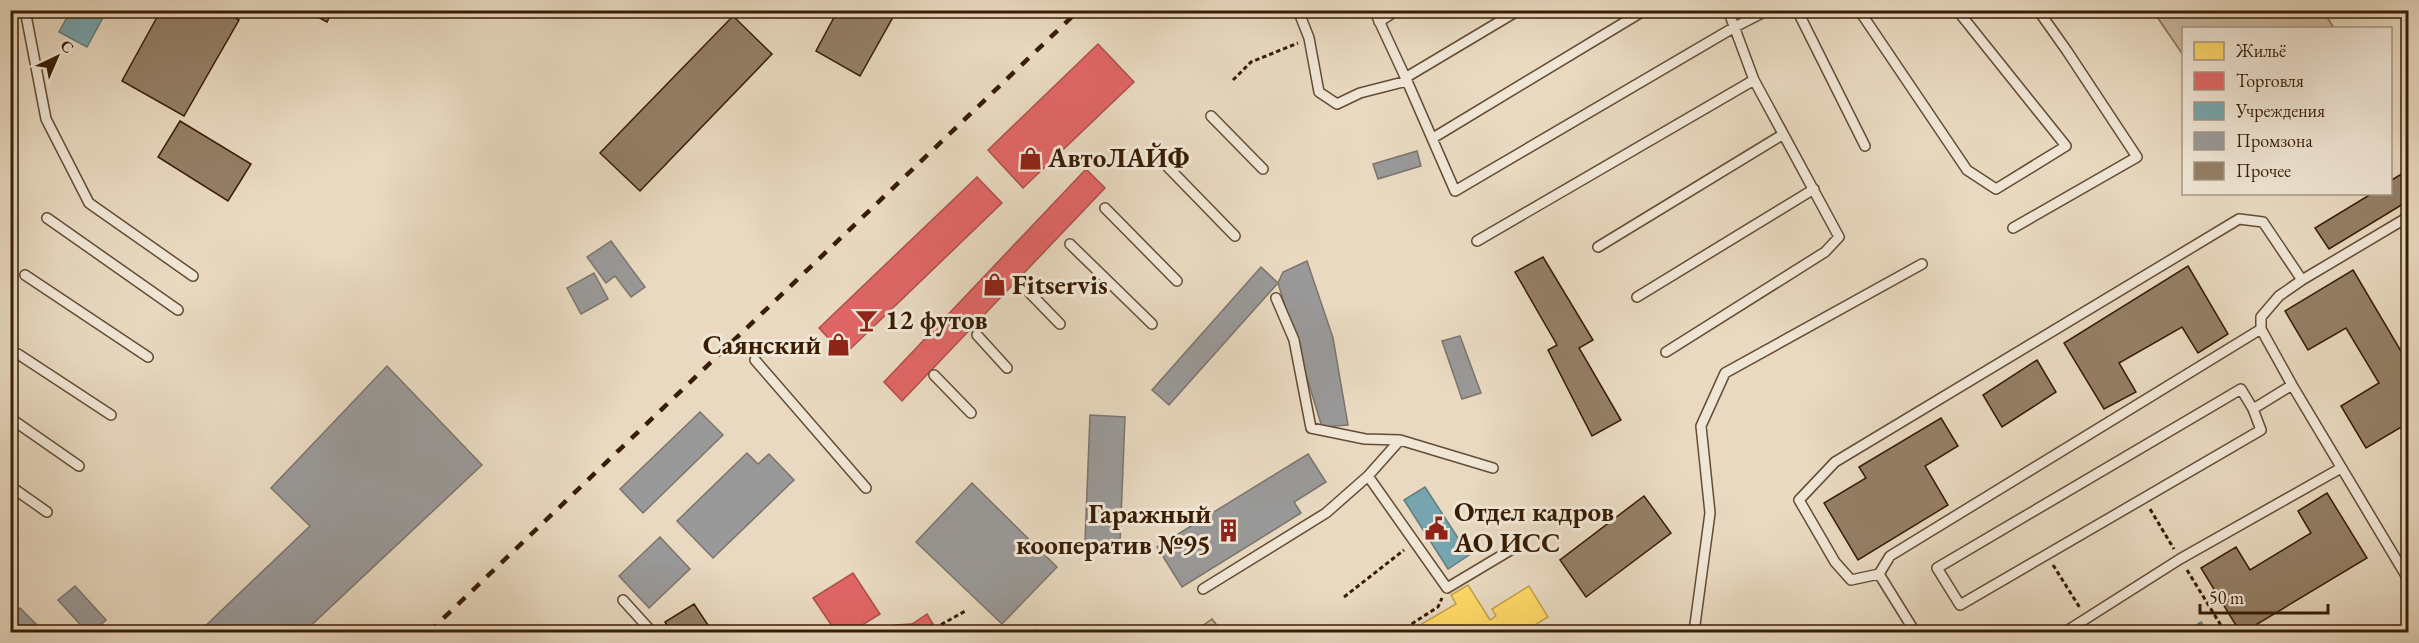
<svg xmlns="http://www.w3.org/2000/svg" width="2419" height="643" font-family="'EB Garamond',serif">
  <rect width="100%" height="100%" fill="#e8d9c0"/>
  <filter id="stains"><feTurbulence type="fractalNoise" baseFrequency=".00333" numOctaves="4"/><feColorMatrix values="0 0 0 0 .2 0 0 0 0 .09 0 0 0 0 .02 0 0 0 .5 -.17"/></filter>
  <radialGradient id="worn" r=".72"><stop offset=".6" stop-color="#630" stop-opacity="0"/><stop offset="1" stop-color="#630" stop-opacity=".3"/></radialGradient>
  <path fill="#cab9a0" stroke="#816b52" stroke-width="1.5" d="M2153,11h170l11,17h-150l-1,27z
    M1212,619l10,13h-28z"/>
  <path fill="#ffd966" stroke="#c3a149" stroke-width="1.5" d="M1468,585l22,35 6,-4 -4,-7 37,-23 19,31 -25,15h-115l48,-28 -5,-9z"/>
  <path fill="#e06666" stroke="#ae5049" stroke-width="1.5" d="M1098,44l36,38 -111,106 -35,-38z
    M1086,169l19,19 -203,213 -18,-19z
    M977,177l25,26 -158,152 -25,-27z
    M853,573l27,41 -29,18h-15l-23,-34z
    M927,614l6,10 -14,8h-41l17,-7 17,-1z"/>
  <path fill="#76a5af" stroke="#637c7c" stroke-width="1.5" d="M71,10h36l-20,37 -28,-15z
    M1425,487l44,68 -21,14 -44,-69z
    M2201,622l6,10h-22z"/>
  <path fill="#999" stroke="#7c746c" stroke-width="1.5" d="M1417,151l4,15 -43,13 -5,-15z
    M611,241l34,46 -14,10 -16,-21 -9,7 -19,-26z
    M1307,261l26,77 15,87 -26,2 -44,-144 5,-11z
    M1261,267l17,16 -109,122 -17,-15z
    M594,273l14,26 -27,15 -14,-26z
    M1460,336l21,57 -19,6 -20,-58z
    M387,366l95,99 -178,167h-105l111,-106 -39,-38z
    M700,412l23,23 -80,78 -23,-24z
    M1090,415l35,2 -5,126 -35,-1z
    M747,453l11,11 11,-10 25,26 -81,78 -36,-37z
    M1308,454l18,28 -32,20 7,11 -119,74 -25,-40z
    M972,483l85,84 -55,57 -86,-82z
    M660,537l30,32 -41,39 -30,-32z
    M75,586l31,34 -13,12h-6l-29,-32z
    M20,608l24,24h-34v-14z"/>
  <path fill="#947f66" stroke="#381d04" stroke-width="1.5" d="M161,10h61l17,10 -55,96 -62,-35z
    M305,10h28l-6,12z
    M838,10h59l-37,66 -44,-25z
    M733,16l39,38 -132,137 -40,-38z
    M180,121l71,43 -23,37 -70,-44z
    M2408,170v31l-79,48 -14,-21 56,-34h19v-13z
    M1543,257l50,83 -14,8 42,72 -29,16 -44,-86 9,-5 -42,-73z
    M2188,266l40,68 -30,19 -16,-26 -63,36 17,29 -32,17 -40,-66z
    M2353,270l55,93v60l-42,25 -25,-42 38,-23 -33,-55 -38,22 -23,-39z
    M2037,360l19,32 -54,35 -19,-32z
    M1941,418l17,28 -33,20 23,39 -90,55 -34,-57 42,-25 -7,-11z
    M2327,493l40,65 -123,74h-4l-39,-64 35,-21 14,23 61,-37 -13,-22z
    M1644,496l27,37 -85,64 -26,-37z
    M694,604l14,21 -11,7h-26l-6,-10z
    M1037,625l8,7h-16z"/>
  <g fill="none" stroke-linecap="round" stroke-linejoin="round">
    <defs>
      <path id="service" d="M25,10l21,109 43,84 104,73
        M1298,10l11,28 10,54 18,12 23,-11 47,-12 48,110 278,-163 35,-18
        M1374,10l33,71
        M1797,10l68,136
        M1859,10l108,160 29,19 70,-43 -109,-136
        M1379,22l18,-12
        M1405,78l114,-68
        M1211,116l52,53
        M1433,138l212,-128
        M1161,160l74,76
        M1105,208l72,73
        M2408,217l-106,63 -23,16 -18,21v12l31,56 116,194
        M47,218l131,92
        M2013,228l124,-71 -70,-106 -29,-41
        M1477,241l277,-161
        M1070,244l82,80
        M1598,247l184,-112
        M25,275l123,82
        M1024,287l36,37
        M1637,297l177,-108
        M1276,298l18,42 17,88 54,11 35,1
        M977,335l30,33
        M1666,352l159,-100 14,-15 -85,-157 -26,-70
        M18,354l93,61
        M755,360l111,128
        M934,375l37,38
        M2253,409l-12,-20 -304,179 23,37 301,-175 -8,-21 39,-24
        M10,418l69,48
        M1368,476l79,112 72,-43
        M10,486l37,26
        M10,557l1,1
        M1879,574l-28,6 -16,-18 -36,-62 36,-38 404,-243 24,3 39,58
        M1203,589l123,-76 42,-37 32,-36 93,28
        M623,600l29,32
        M1694,632l16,-119 -9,-87 24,-53 197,-109
        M1915,632l-36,-58 11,-18 371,-227
        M2065,632l115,-73 161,-91"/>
    </defs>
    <use href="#service" stroke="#644c33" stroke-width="12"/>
    <path stroke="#381d04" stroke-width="3" stroke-dasharray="4.5 3" stroke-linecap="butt" d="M1233,80l18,-18 47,-19
      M2150,509l24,40
      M2053,565l27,43
      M2187,570l38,62
      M1344,597l60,-47
      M928,632l39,-22
      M1399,632l39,-25 4,-9"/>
    <use href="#service" stroke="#f0e6d6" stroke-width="9"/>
    <path stroke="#381d04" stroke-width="4.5" stroke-dasharray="10 10" stroke-linecap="butt" d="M429,632l650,-622"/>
  </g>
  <defs>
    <symbol id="shop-bare" viewBox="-9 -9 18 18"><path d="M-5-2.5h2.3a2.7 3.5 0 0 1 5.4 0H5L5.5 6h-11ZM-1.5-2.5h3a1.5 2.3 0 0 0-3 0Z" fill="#8f2418" stroke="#f0e6d6" stroke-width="2.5" paint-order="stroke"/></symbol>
    <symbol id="bar-bare" viewBox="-9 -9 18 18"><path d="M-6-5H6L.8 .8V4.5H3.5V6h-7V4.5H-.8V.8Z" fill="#8f2418" stroke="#f0e6d6" stroke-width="2.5" paint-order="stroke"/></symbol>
    <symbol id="civic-bare" viewBox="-9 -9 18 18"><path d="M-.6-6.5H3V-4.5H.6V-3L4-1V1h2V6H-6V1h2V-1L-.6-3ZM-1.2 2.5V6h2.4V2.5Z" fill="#8f2418" stroke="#f0e6d6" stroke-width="2.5" paint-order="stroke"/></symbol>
    <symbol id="building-bare" viewBox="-9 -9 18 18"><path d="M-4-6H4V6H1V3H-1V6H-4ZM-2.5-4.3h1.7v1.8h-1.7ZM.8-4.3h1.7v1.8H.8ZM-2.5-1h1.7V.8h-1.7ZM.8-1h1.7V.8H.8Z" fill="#8f2418" stroke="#f0e6d6" stroke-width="2.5" paint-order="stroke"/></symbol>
  </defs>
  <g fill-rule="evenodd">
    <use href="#shop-bare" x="1014" y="142" width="33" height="33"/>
    <use href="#shop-bare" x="978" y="268" width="33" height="33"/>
    <use href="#bar-bare" x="850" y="304" width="33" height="33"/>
    <use href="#shop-bare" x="822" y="328" width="33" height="33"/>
    <use href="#civic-bare" x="1420" y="512" width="33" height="33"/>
    <use href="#building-bare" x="1212" y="514" width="33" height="33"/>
  </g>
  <g text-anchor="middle" stroke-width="6" stroke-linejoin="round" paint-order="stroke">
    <g font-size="27" font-weight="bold" fill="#381d04" stroke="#f0e6d6" text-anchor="start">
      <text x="1048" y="167">АвтоЛАЙФ</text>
      <text x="1012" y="294">Fitservis</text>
      <text x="885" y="329">12 футов</text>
      <text x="821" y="354" text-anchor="end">Саянский</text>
      <text x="1454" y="521">Отдел кадров<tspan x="1454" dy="31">АО ИСС</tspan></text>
      <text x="1211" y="523" text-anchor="end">Гаражный<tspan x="1211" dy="31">кооператив №95</tspan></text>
    </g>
  </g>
  <rect width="2419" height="643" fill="none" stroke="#e8d9c0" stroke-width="36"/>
  <rect x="12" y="12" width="2395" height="619" fill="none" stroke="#381d04" stroke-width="3"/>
  <rect x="18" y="18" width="2383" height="607" fill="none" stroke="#381d04" stroke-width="1.5"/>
  <rect x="2182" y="27" width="210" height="168" fill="#f0e6d6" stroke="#a69682" stroke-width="1.5"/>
  <rect x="2194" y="42" width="30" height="18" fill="#ffd966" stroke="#a69682" stroke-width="1.5"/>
  <text x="2236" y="57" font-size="18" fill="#381d04">Жильё</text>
  <rect x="2194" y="72" width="30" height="18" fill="#e06666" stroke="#a69682" stroke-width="1.5"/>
  <text x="2236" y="87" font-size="18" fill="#381d04">Торговля</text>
  <rect x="2194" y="102" width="30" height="18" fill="#76a5af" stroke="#a69682" stroke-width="1.5"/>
  <text x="2236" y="117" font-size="18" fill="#381d04">Учреждения</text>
  <rect x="2194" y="132" width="30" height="18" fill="#999999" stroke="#a69682" stroke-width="1.5"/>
  <text x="2236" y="147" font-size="18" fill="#381d04">Промзона</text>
  <rect x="2194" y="162" width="30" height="18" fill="#947f66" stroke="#a69682" stroke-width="1.5"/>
  <text x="2236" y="177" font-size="18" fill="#381d04">Прочее</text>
  <g transform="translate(57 57) rotate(44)" stroke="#f0e6d6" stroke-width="4.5" paint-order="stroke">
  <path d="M0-4.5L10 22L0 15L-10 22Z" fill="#381d04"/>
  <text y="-9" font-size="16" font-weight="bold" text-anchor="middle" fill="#381d04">С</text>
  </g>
  <path d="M2200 604v9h128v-9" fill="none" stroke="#381d04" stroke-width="3"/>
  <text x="2209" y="604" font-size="18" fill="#381d04" stroke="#f0e6d6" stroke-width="4.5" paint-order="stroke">50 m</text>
  <rect width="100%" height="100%" filter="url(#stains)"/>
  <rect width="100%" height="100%" fill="url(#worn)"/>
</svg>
